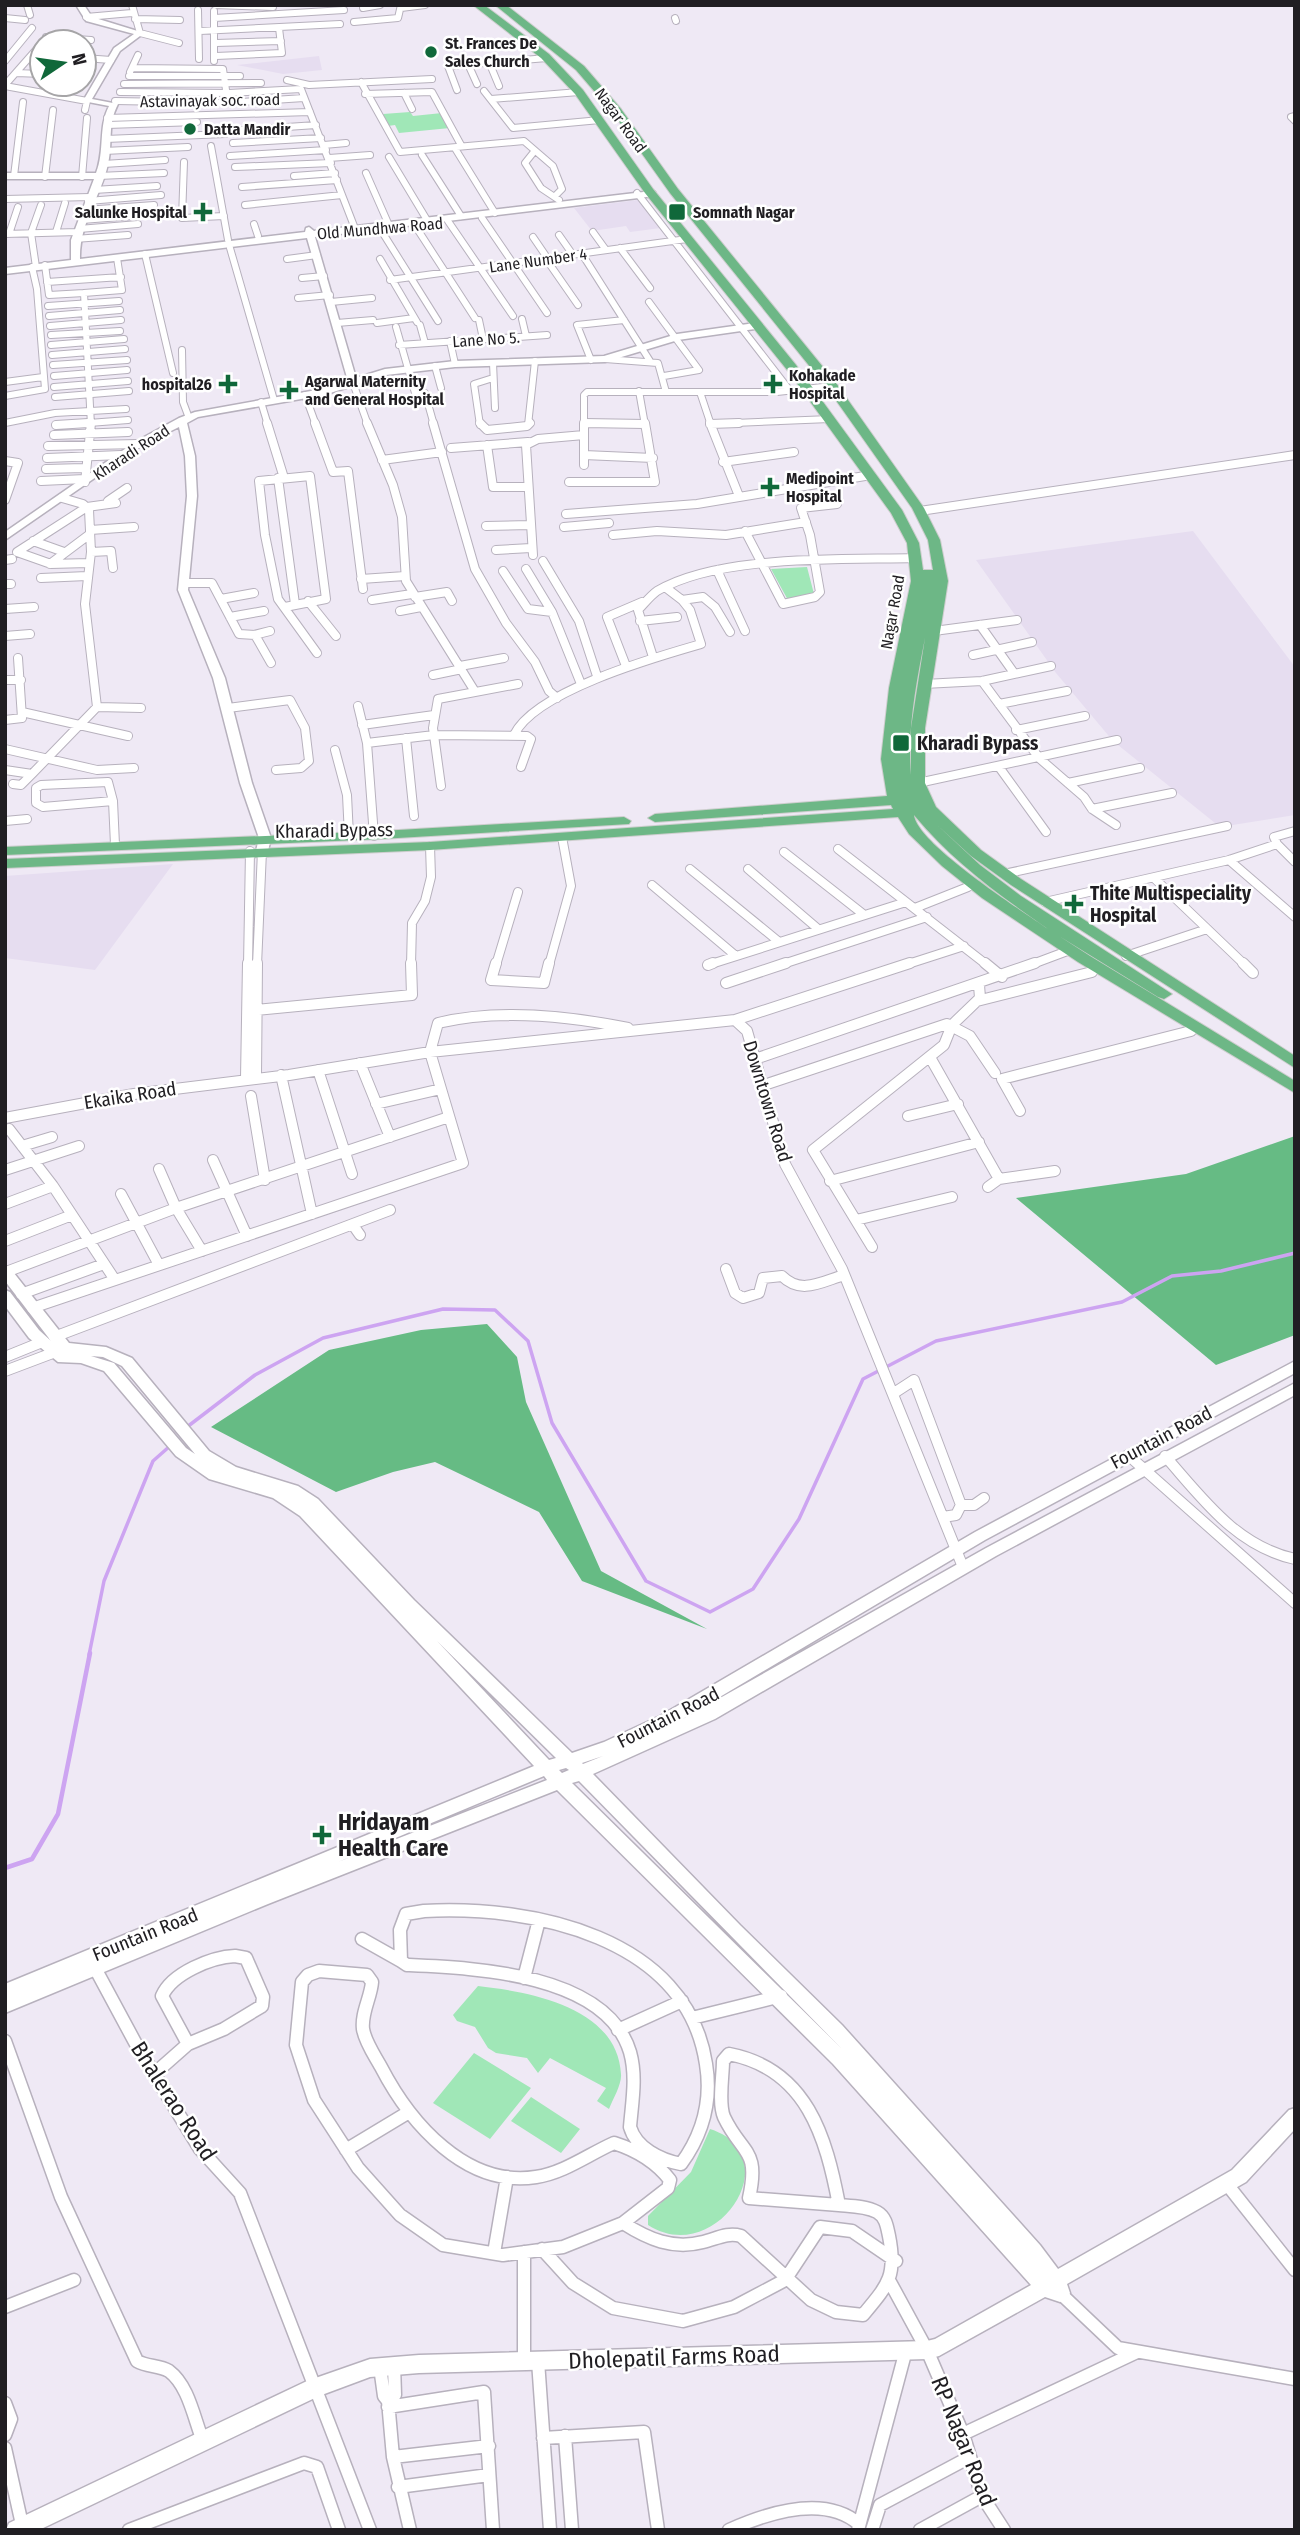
<svg xmlns="http://www.w3.org/2000/svg" width="1300" height="2535" font-family="'Fira Sans Condensed',sans-serif">
  <rect width="100%" height="100%" fill="#efe9f5"/>
  <path fill="#e6ddf0" d="M319,56l3,14 -39,4 -46,-9z
    M638,200l23,28 -31,4 -4,-6 -34,5 -18,-23z
    M1193,531l102,136v148l-75,12 -107,-86 -57,-68 -80,-113z
    M173,864l-78,106 -90,-12v-82z"/>
  <path fill="#a0e7b7" d="M410,112l3,4 29,-3 8,15 -51,5 -4,-8 -7,1 -5,-12z
    M807,567l7,27 -25,8 -18,-33z
    M478,1986c53,6 139,21 143,88 1,10 -8,25 -12,35l-12,-8 9,-13 -56,-30 -12,15 -11,-15 -31,-5 -8,-5 -13,-21 -18,-6 -4,-6z
    M474,2053l57,35 -41,51 -57,-36z
    M531,2097l49,32 -19,24 -50,-32z
    M710,2129c81,26 6,140 -62,96v-9l43,-44z"/>
  <path fill="#66bb84" d="M1295,1136v199l-79,30 -200,-167 170,-24z
    M487,1324l30,33 9,45 75,169 106,58 -125,-48 -43,-69 -104,-50 -42,10 -57,20 -125,-65 118,-77 92,-20z"/>
  <g fill="none" stroke-linecap="round" stroke-linejoin="round">
    <path stroke="#cda4f1" stroke-width="3.5" d="M187,1427l68,-52 68,-37 120,-29 52,1 33,31 24,82 94,158 64,31 43,-23 46,-70 64,-140 73,-38 186,-39 50,-26 49,-5 74,-18
      M89,1655l15,-74 49,-120 17,-15"/>
    <path stroke="#cda4f1" stroke-width="4.5" d="M5,1868l27,-9 26,-45 32,-161"/>
    <defs>
      <path id="street-far3" d="M27,5l3,10
        M132,5l8,28 39,10
        M215,5l58,2
        M363,8l17,-3
        M401,8l24,-3
        M198,10l1,49
        M214,11v50
        M86,17l46,-4
        M5,18l20,2
        M214,18l130,-8
        M675,18l1,3
        M135,19l45,1
        M354,22l44,-4 3,-13
        M200,31l140,-7
        M46,37l45,3
        M216,43l65,-2
        M216,56l66,-3 -3,-25
        M84,58l27,2
        M5,61l27,-33
        M489,62l10,24
        M468,64l9,20
        M133,68l90,1 3,21
        M130,72l8,-17
        M16,73l26,1
        M129,76h111
        M287,80l22,5 123,-6
        M361,82l39,70 124,-11 29,25 9,23 -6,6
        M124,84l137,-1
        M5,85l37,-42
        M5,86l82,15 -2,9
        M457,90l-9,-24 99,-8
        M484,91l29,37 87,-8
        M120,92l109,1 72,-4 53,137
        M404,93l8,16
        M365,94l67,-2 29,53
        M491,99l88,-7
        M115,101l111,2 78,-5
        M1295,116l-4,1 4,4
        M107,118l203,-6
        M107,125l90,-3
        M242,130l74,-5
        M106,139l119,-5
        M233,143l88,-5
        M324,145l22,-2
        M211,146l17,94
        M456,150l39,63
        M104,151l84,-4
        M533,153l-8,10 16,25 18,12
        M422,155l39,61
        M230,156l96,-6
        M389,157l38,63
        M329,158l41,-3
        M184,162l-2,56 42,-2
        M104,164l61,-4
        M235,167l96,-4
        M366,173l22,50
        M14,176l9,-74
        M99,176l65,-3
        M294,176l41,-3
        M45,177l8,-67
        M82,177l5,-59
        M242,187l95,-7
        M94,190l63,-4
        M637,193l154,199
        M5,199l85,-2
        M88,201l73,-6
        M245,205l97,-10
        M85,210l69,-5
        M482,218l65,95
        M82,220l76,-6
        M448,221l65,95
        M254,224l4,12
        M414,224l61,94
        M379,227l59,94
        M79,229l59,-5
        M56,232l9,-29
        M593,232l13,18
        M5,234l73,-2
        M9,234l9,-27
        M559,235l14,20
        M533,237l15,22
        M75,239l53,-4
        M230,248l44,152
        M620,248l30,40
        M145,254l28,119
        M582,254l68,107
        M287,259l30,-4
        M380,259l37,63
        M546,259l32,46
        M45,265l4,30 35,-2 7,132
        M36,267l-5,-34 10,-28
        M302,278l22,-2
        M390,280l297,-41
        M47,282l74,-5
        M84,293l38,-3 -5,-32
        M298,298l32,-3
        M331,302l41,-4
        M649,302l50,68 -35,6
        M48,306l71,-5
        M49,316l71,-6
        M522,319l4,17
        M479,320l4,19
        M337,323l36,-3
        M377,323l37,-5
        M420,325l5,18
        M50,326l71,-6
        M396,327l19,66h10l9,32
        M51,335l69,-4
        M450,341l5,23
        M51,345l73,-6
        M399,345l148,-10
        M182,350l1,52 6,16
        M52,355l73,-6
        M605,359l53,4 8,29
        M591,360l-14,-35 47,-5
        M493,363l2,45
        M53,365l74,-5
        M435,366l6,22
        M54,376l73,-6
        M5,382l38,-5
        M353,383l15,42
        M54,387l74,-6
        M639,391l6,34
        M700,392l11,33
        M305,395l11,30
        M5,396l40,-7 -8,-100 -5,-22
        M55,397l74,-6
        M261,402l7,23
        M5,423l50,-10 71,-4
        M584,423l61,1
        M710,424l120,-5
        M63,425l65,-5
        M480,425l-6,-41 19,-6
        M528,425l7,-64
        M584,425v-30l3,-3h190l55,-6"/>
      <path id="street-far2" d="M267,423l17,55
        M315,423l18,49 15,-1 15,118
        M367,423l26,62 9,32 4,64 68,109
        M433,423l42,146 31,54 29,39 14,29 8,7
        M480,423l7,7 40,-4 3,-3
        M584,423l61,1
        M584,423v42
        M710,423l29,73
        M710,424l29,-1
        M56,425l32,-2
        M54,435l74,-3
        M487,445l6,42h34
        M48,446l90,-2
        M451,448l77,-6
        M584,455l69,3
        M47,458l74,-3
        M382,460l60,-8
        M5,461l13,2 -13,37
        M723,462l71,-10
        M46,469l38,-1
        M278,478l17,126
        M41,481l44,-2
        M85,482l6,-59
        M569,482h86l-10,-59
        M108,501l19,-13
        M920,511l375,-56
        M566,514l131,-10 174,-29
        M486,526l44,-1
        M564,527l45,-4
        M90,530l44,-3
        M745,531l38,73 32,-7 5,-5 -10,-57 -9,-27 36,-4
        M613,535l44,-4 69,4 80,-13
        M33,541l31,11
        M496,550l35,-2
        M91,552l20,-1 2,17
        M533,555l-7,-110 12,-6 46,-4
        M5,560l7,-1
        M543,561l36,60 18,55
        M50,564l40,-30
        M50,564l39,-1
        M51,564l-34,-12 70,-45 29,-4
        M526,569l26,43
        M717,570l28,61
        M503,571l25,38 24,3 29,72
        M41,578l46,-2
        M361,579l44,-3
        M183,583h29l27,51 16,1 16,28
        M5,584h6
        M665,587l17,13 21,-3 12,10 15,25
        M415,597l32,-5 5,9
        M221,599l33,-6
        M372,600l40,-6
        M308,601l28,35
        M285,607l41,-8 -16,-123 -51,5 6,54 13,64 39,54
        M5,609l29,-2
        M400,611l21,-4
        M230,617l34,-6
        M640,621l37,-4
        M980,625l34,48
        M934,631l83,-11
        M254,635l16,-4
        M5,636l25,-2
        M973,655l59,-13
        M653,657l-15,-47c6,-6 12,-14 19,-19 62,-37 188,-31 259,-33
        M460,666l44,-8
        M626,666l-19,-49 35,-15
        M433,675l29,-6
        M5,680h16
        M982,681l57,77 45,39 8,12 24,16
        M924,684l58,-3 69,-15
        M999,704l68,-13
        M358,706l9,37 7,93
        M97,707l44,1
        M228,708l62,-8 15,28 4,33 -8,7 -25,2
        M22,712l106,24
        M5,720l17,-2 -4,-60
        M362,725l72,-10
        M1016,730l69,-14
        M514,735c21,-44 142,-78 187,-91l-11,-34 -8,-10
        M406,738l8,78
        M367,743l67,-8 93,1 4,3 -10,28
        M5,749l92,21 37,-2
        M335,750l12,45 2,41
        M999,767l47,65
        M5,770l27,4 65,-67 -12,-103 6,-52 -2,-42 -6,-6 -21,-6
        M108,782l5,19 -70,6 -7,-4v-15l5,-3z
        M918,783l199,-43
        M1068,783l72,-15
        M13,784l8,1 11,-11
        M441,786l-8,-58 5,-29 80,-15
        M113,801l2,44
        M1092,809l80,-16
        M5,821l22,-2
        M1277,844l-3,-7 21,-6
        M838,849l149,116
        M784,852l79,62
        M1229,860l66,57
        M690,869l88,72
        M748,869l69,59
        M1004,874l223,-48
        M1154,878l91,87
        M652,885l84,71
        M1045,902l184,-42 48,-16 18,18
        M915,908l53,-21
        M1126,956l81,-27
        M248,965l2,-114
        M257,965l5,-114
        M411,965l1,-42 13,-22 6,-24 -1,-31
        M496,965l22,-73
        M549,965l22,-79 -9,-49
        M708,965l198,-63
        M780,965l147,-48
        M905,965l59,-19
        M1030,965l40,-15"/>
      <path id="street-far1" d="M496,963l-5,17 53,3 5,-20
        M985,963l17,14
        M1243,963l10,10
        M708,965l5,-2
        M726,983l60,-20
        M977,1001l115,-29
        M256,1010l156,-15 -1,-32
        M735,1020l12,11 38,133 57,105 121,298
        M755,1059l280,-96
        M931,1059l68,120 -11,8
        M360,1063l30,74
        M318,1070l34,104
        M281,1075l31,139
        M256,1077l1,-114
        M246,1078l2,-115
        M761,1086l186,-62 23,12 25,37
        M251,1096l14,84
        M376,1104l65,-15
        M1020,1111l-18,-32 189,-48
        M908,1116l50,-12
        M5,1118l129,-24 155,-19 141,-23 305,-32 175,-57
        M9,1129l44,57 62,94
        M22,1146l30,-9
        M213,1160l34,76
        M159,1169l17,39 26,43
        M5,1170l74,-24
        M999,1179l56,-8
        M830,1181l149,-39
        M121,1194l38,71
        M5,1204l48,-18
        M856,1220l96,-23
        M353,1225l7,10
        M5,1241l67,-26
        M872,1247l-59,-97 131,-105 8,-20 28,-27 -1,-13
        M726,1269l9,24 8,5 16,-5 4,-15 19,-2c19,19 39,6 62,-1
        M6,1272l170,-64 273,-91
        M21,1294l83,-30
        M32,1308l431,-145 -33,-111 8,-29c59,-14 131,-7 190,5
        M54,1337l336,-127
        M5,1357l37,-15
        M5,1371l53,-20
        M894,1393l20,-13 47,125h13l10,-7
        M1128,1455l167,148
        M1165,1456c38,43 71,90 130,103
        M943,1517l13,-2 5,-10"/>
      <path id="street" d="M424,1911c108,-6 263,26 282,153 6,37 -3,70 -25,100 -21,-4 -45,-16 -51,-37 2,-25 7,-50 0,-75 -24,-79 -156,-84 -223,-87l-6,-4 -1,-31 6,-16z
        M362,1939l39,22
        M235,1956l11,2 17,39 -1,9 -38,23 -36,15 -26,-48c10,-23 50,-39 73,-40z
        M95,1968l42,78 63,103 40,44 130,337
        M319,1971l48,4 5,7c-1,15 -11,31 -9,47 2,13 12,27 18,38 29,56 85,121 155,110 28,-4 53,-23 78,-34 22,7 42,19 56,37l-2,8 -45,35 -60,24 -60,8 -60,-10 -43,-30 -42,-47 -44,-68 -18,-55 6,-63 6,-7z
        M524,1978l15,-58
        M692,2018l89,-22
        M618,2030l64,-29
        M5,2041l56,156 76,164c10,6 22,4 32,10 20,15 25,48 34,70
        M729,2054c78,15 97,83 110,151l-90,-7c11,-50 -7,-43 -25,-81 -6,-14 -1,-41 -1,-56z
        M154,2074l34,-30
        M346,2150l63,-38
        M1226,2183l69,87
        M623,2223c25,16 50,27 80,19 13,-3 24,-10 38,-6l70,64 25,12 27,3c25,-30 34,-39 26,-79 -2,-9 -3,-19 -12,-24 -11,-6 -26,-6 -38,-7
        M542,2249l31,34 40,25 70,13 51,-14 51,-27 35,-53 32,4 44,30
        M524,2252v109
        M494,2253l13,-76
        M890,2282l37,68 36,84 19,62 22,34
        M1060,2293l58,55 177,31
        M5,2307l69,-27
        M538,2361l12,169
        M380,2367l4,29 4,5 5,56 17,73
        M388,2401l7,-6 -1,-30
        M5,2403l6,16 -6,16
        M388,2407l96,-15 9,138
        M963,2434l174,-82
        M565,2436l7,94
        M543,2438l101,-6 14,98
        M5,2448l18,81
        M393,2457l96,-11
        M398,2487l91,-12
        M129,2530l175,-67 13,4 22,63
        M729,2530c38,-17 95,-36 130,-6
        M858,2530l48,-180
        M872,2530l8,-25 90,-48
        M920,2530l62,-34"/>
      <path id="secondary" d="M76,5h8l8,12 52,16 -24,18 -28,48 26,5c-11,21 -5,38 -10,60 -7,33 -29,59 -28,95l225,-27 1,-4 3,-1 5,4 338,-40 3,1v4l-340,41 41,141 29,-9 70,-8 149,-5 73,-22 78,-11 5,3 -5,3 -77,11 -73,22 -150,5 -69,8 -62,20 -126,22 -11,6 8,33 2,40 -9,94 37,88 27,105 19,55 -3,13 -6,4 -6,-4 3,-13 -19,-55 -27,-105 -35,-88 9,-94 -2,-40 -6,-29 -38,19 -136,94v-8l130,-90 44,-24 16,-6 127,-23 26,-8 -41,-143 -302,36v-6l66,-8v-20l23,-61h-89v-6h91c9,-22 2,-46 13,-67l-26,-5 31,-53 20,-14 -48,-13z
        M5,1266l5,2 59,75 37,4 26,11 77,93 27,16 62,19 20,13 96,101 158,153 32,-11 56,-26 315,-184 320,-171v12l-310,167 -304,180 305,-172 309,-165v12l-299,161 -281,163 -122,55 147,151 102,100 198,220 18,24 174,-99 57,-60 6,-2v21l-49,53 -179,102 3,9 -3,6 -7,3 -15,-5 -106,59 -12,3 -508,14 -49,4 -51,19 -280,134h-33l3,-7 298,-142 63,-22 49,-4 508,-14 8,-2 96,-54 -198,-221 -276,-274 -289,114 -263,109v-29l529,-218 -234,-250 -27,-18 -64,-19 -33,-23 -72,-85 -23,-8 -23,-1 -29,-24 -24,-32v-16l5,2 29,38 12,11 -46,-60zM91,1356l12,1 19,9 73,88 -9,-6 -72,-85zM437,1641l119,117 -7,2zM603,1756l-20,8 -1,-1zM566,1768l3,2 -7,3 -3,-3zM544,1776l3,4 -209,82zM579,1781l262,267 -269,-265z"/>
      <path id="highway" d="M473,5h11l65,49 34,36 70,99 143,176 106,145 17,33 4,27h10l-5,-30 -16,-32 -84,-119 -158,-196 -57,-80 -37,-43 -81,-65h11l78,61 37,43 57,80 158,194 88,125 16,32 8,41 -23,147v55l11,24 45,43 40,29 274,177v12l-284,-183 -40,-29 -35,-32 44,41 41,31 151,98 -8,5 -6,-2 -99,-61 31,20 205,125v12l-217,-131 -96,-64 -40,-32 -33,-32 -11,-17 -468,33 -425,18v-9l425,-17 463,-33 -2,-4 -236,17 -7,-4 7,-4 232,-18 -6,-37 8,-71 22,-107 -4,-38 -16,-30 -103,-142 -143,-178 -70,-99 -34,-36zM925,638l-14,90v47c-4,-46 5,-91 14,-137zM914,815c38,46 85,80 134,114 -27,-19 -131,-85 -134,-114z
        M624,817l7,4 -2,3 -248,15 -376,16v-8l376,-16z"/>
    </defs>
    <use href="#street-far3" stroke="#b7b1bd" stroke-width="8"/>
    <use href="#street-far2" stroke="#b7b1bd" stroke-width="10"/>
    <use href="#street-far1" stroke="#b7b1bd" stroke-width="12"/>
    <use href="#street" stroke="#b7b1bd" stroke-width="15"/>
    <use href="#secondary" stroke="#b7b1bd" stroke-width="3"/>
    <use href="#highway" stroke="#cecece" stroke-width="2"/>
    <use href="#street-far3" stroke="#fff" stroke-width="6"/>
    <use href="#street-far2" stroke="#fff" stroke-width="8"/>
    <use href="#street-far1" stroke="#fff" stroke-width="10"/>
    <use href="#street" stroke="#fff" stroke-width="12"/>
    <use href="#secondary" fill="#fff" fill-rule="evenodd"/>
    <use href="#highway" fill="#6db786" fill-rule="evenodd"/>
  </g>
  <g fill="#10683a" stroke="#fff" stroke-width="2.5">
    <circle cx="431" cy="52" r="7"/>
    <circle cx="190" cy="129" r="7"/>
    <path d="M199.5 201.5h7v7h7v7h-7v7h-7v-7h-7v-7h7z"/>
    <rect x="668" y="203" width="18" height="18" rx="3.5"/>
    <path d="M224.5 373.5h7v7h7v7h-7v7h-7v-7h-7v-7h7z"/>
    <path d="M769.5 373.5h7v7h7v7h-7v7h-7v-7h-7v-7h7z"/>
    <path d="M285.5 379.5h7v7h7v7h-7v7h-7v-7h-7v-7h7z"/>
    <path d="M766.5 476.5h7v7h7v7h-7v7h-7v-7h-7v-7h7z"/>
    <rect x="892" y="734" width="18" height="18" rx="3.5"/>
    <path d="M1070.5 893.5h7v7h7v7h-7v7h-7v-7h-7v-7h7z"/>
    <path d="M318.5 1824.5h7v7h7v7h-7v7h-7v-7h-7v-7h7z"/>
  </g>
  <g text-anchor="middle" stroke-width="5" stroke-linejoin="round" paint-order="stroke">
    <g font-size="16" font-weight="bold" fill="#201e22" stroke="#fff" text-anchor="start">
      <text x="445" y="49">St. Frances De<tspan x="445" dy="18">Sales Church</tspan></text>
      <text x="204" y="135">Datta Mandir</text>
      <text x="187" y="218" text-anchor="end">Salunke Hospital</text>
      <text x="693" y="218">Somnath Nagar</text>
      <text x="789" y="381">Kohakade<tspan x="789" dy="18">Hospital</tspan></text>
      <text x="305" y="387">Agarwal Maternity<tspan x="305" dy="18">and General Hospital</tspan></text>
      <text x="212" y="390" text-anchor="end">hospital26</text>
      <text x="786" y="484">Medipoint<tspan x="786" dy="18">Hospital</tspan></text>
    </g>
    <g font-size="16" fill="#201e22" stroke="#fff">
      <text transform="translate(210 100) rotate(-1)" y="6">Astavinayak soc. road</text>
      <text transform="translate(621 120) rotate(54)" y="6">Nagar Road</text>
      <text transform="translate(380 228) rotate(-5)" y="6">Old Mundhwa Road</text>
      <text transform="translate(538 260) rotate(-8)" y="6">Lane Number 4</text>
      <text transform="translate(486 339) rotate(-4)" y="6">Lane No 5.</text>
      <text transform="translate(131 452) rotate(-33)" y="6">Kharadi Road</text>
      <text transform="translate(892 612) rotate(-80)" y="6">Nagar Road</text>
    </g>
    <g font-size="19" font-weight="bold" fill="#201e22" stroke="#fff" text-anchor="start">
      <text x="917" y="750">Kharadi Bypass</text>
      <text x="1090" y="900">Thite Multispeciality<tspan x="1090" dy="22">Hospital</tspan></text>
    </g>
    <g font-size="19" fill="#201e22" stroke="#fff">
      <text transform="translate(334 830) rotate(-1)" y="7">Kharadi Bypass</text>
      <text transform="translate(130 1095) rotate(-9)" y="7">Ekaika Road</text>
      <text transform="translate(768 1101) rotate(73)" y="7">Downtown Road</text>
      <text transform="translate(1161 1437) rotate(-28)" y="7">Fountain Road</text>
      <text transform="translate(668 1717) rotate(-27)" y="7">Fountain Road</text>
      <text transform="translate(145 1934) rotate(-22)" y="7">Fountain Road</text>
    </g>
    <g font-size="23" font-weight="bold" fill="#201e22" stroke="#fff" text-anchor="start">
      <text x="338" y="1830">Hridayam<tspan x="338" dy="26">Health Care</tspan></text>
    </g>
    <g font-size="23" fill="#201e22" stroke="#fff">
      <text transform="translate(174 2101) rotate(57)" y="8">Bhalerao Road</text>
      <text transform="translate(674 2357) rotate(-2)" y="8">Dholepatil Farms Road</text>
      <text transform="translate(964 2441) rotate(68)" y="8">RP Nagar Road</text>
    </g>
  </g>
  <rect width="1300" height="2535" fill="none" stroke="#201e22" stroke-width="14"/>
  <g transform="translate(63 63) rotate(77)"><circle r="33" fill="#ffffff" stroke="#a6a5a7" stroke-width="2"/>
  <path d="M0-5L12 26L0 18L-12 26Z" fill="#10683a"/>
  <text y="-10" font-size="19" font-weight="bold" text-anchor="middle" fill="#201e22">N</text>
  </g>
</svg>
